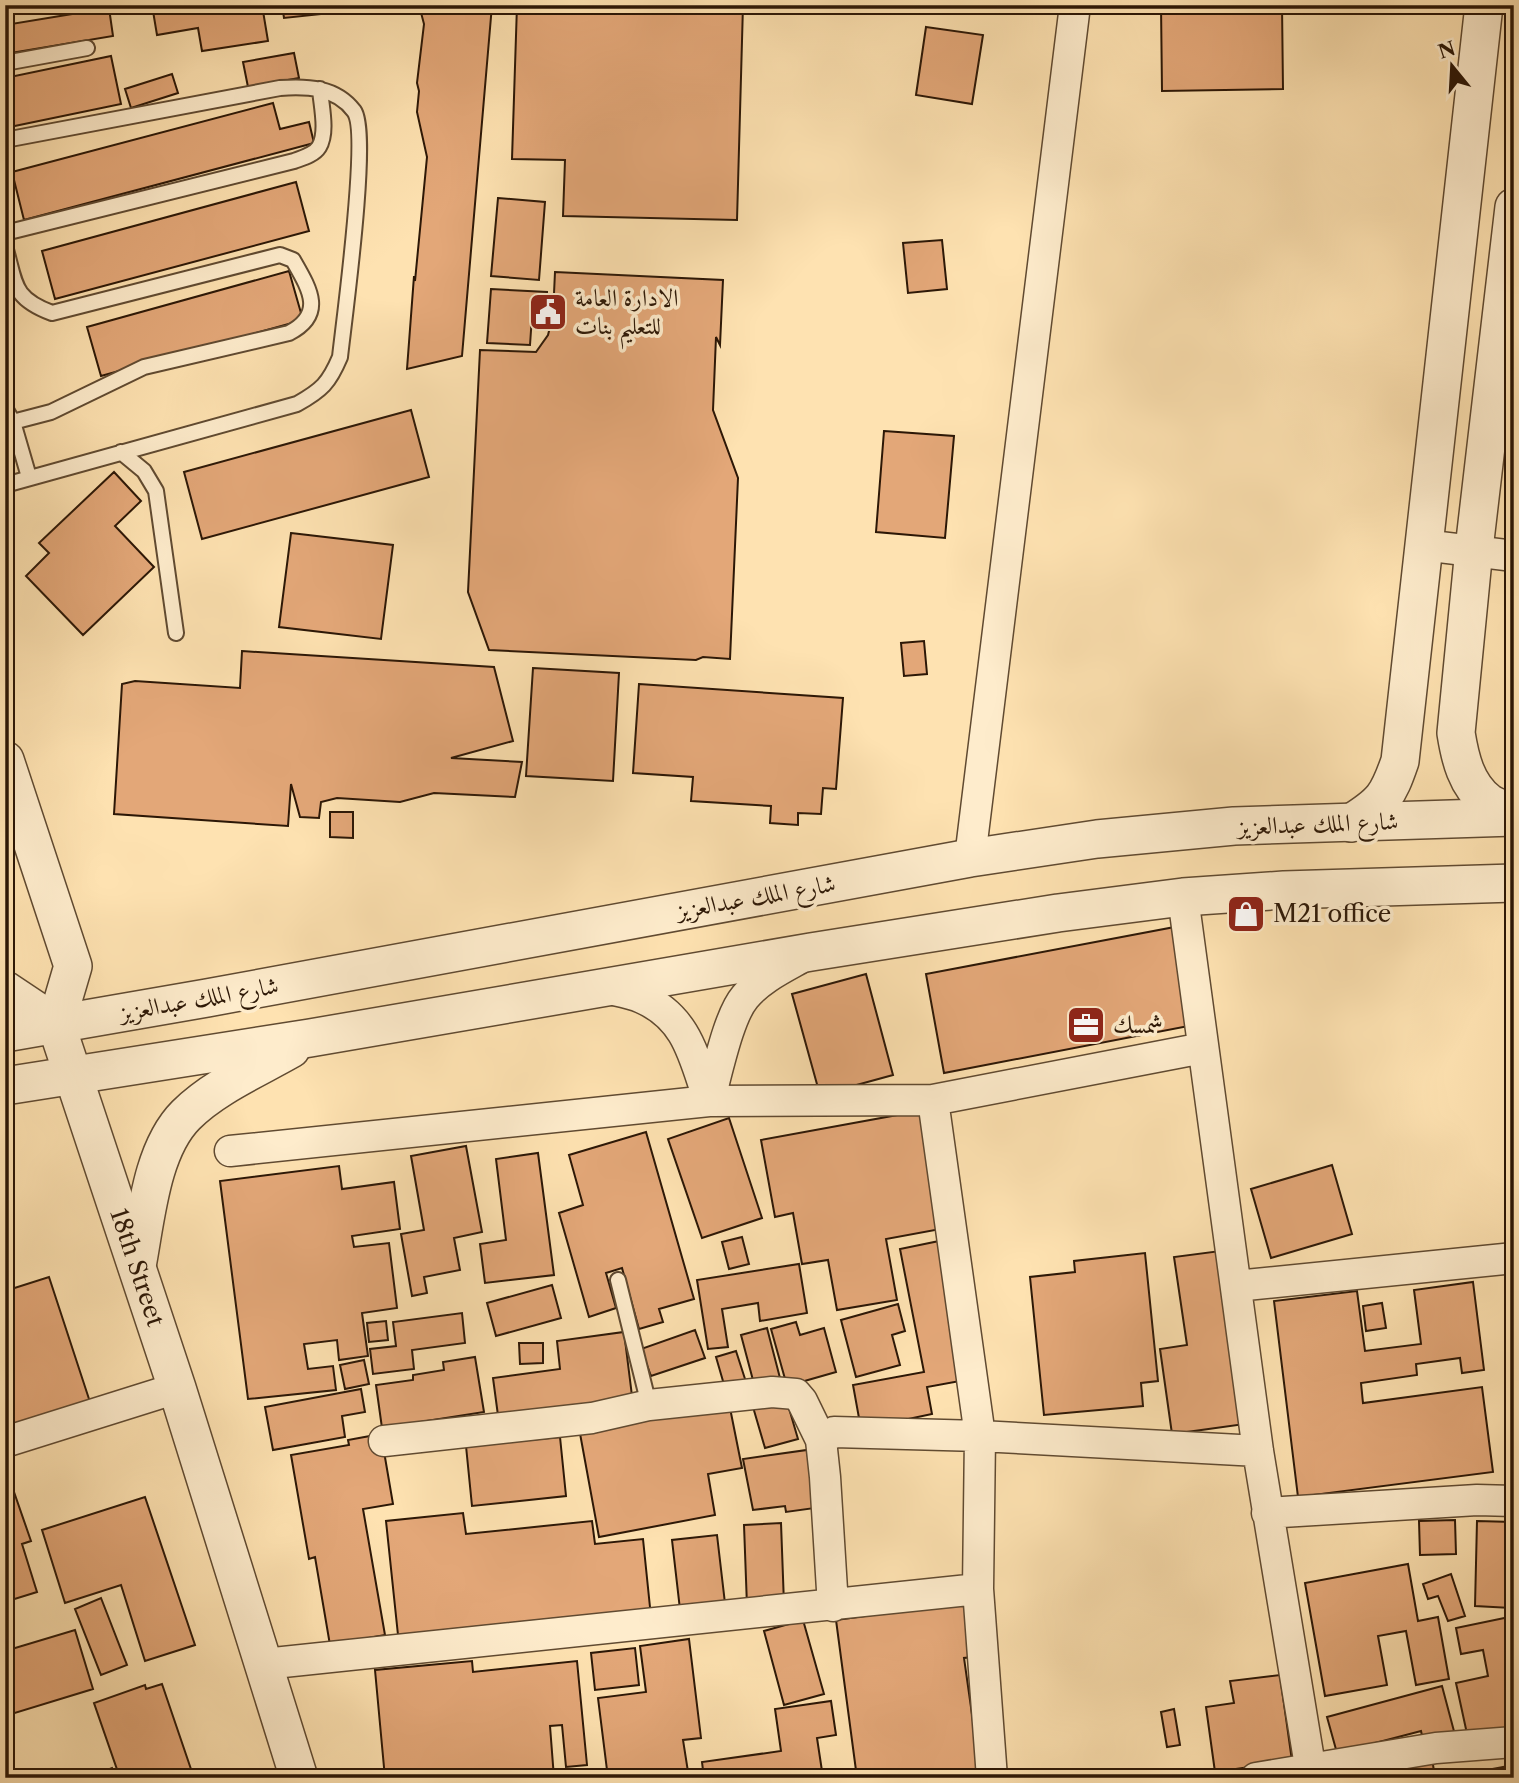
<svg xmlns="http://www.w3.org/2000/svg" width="1519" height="1783" font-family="'Libre Caslon Text',Amiri,serif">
  <rect width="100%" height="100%" fill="#fee2b1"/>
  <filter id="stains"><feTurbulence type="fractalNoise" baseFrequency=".00286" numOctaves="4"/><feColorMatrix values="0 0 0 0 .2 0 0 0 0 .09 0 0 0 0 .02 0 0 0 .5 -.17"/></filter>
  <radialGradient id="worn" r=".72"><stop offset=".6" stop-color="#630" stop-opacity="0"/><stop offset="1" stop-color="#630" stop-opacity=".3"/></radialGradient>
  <path fill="#e3a778" stroke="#2c1706" stroke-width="2" d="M152,5h110l6,36 -66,10 -4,-23 -41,7z
    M282,5h96l1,3 -95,10z
    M419,5h73l-30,351 -55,13 7,-93 1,5 12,-124 -10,-45 2,-21 -2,-8 7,-59z
    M517,5h226l-6,215 -174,-4 2,-56 -53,-1z
    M1161,5h121l1,84 -121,2z
    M109,8l4,28 -108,18v-29z
    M926,27l57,8 -11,69 -56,-9z
    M294,53l5,25 -51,9 -5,-25z
    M111,56l10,48 -116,24v-50z
    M172,74l6,19 -47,15 -6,-19z
    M273,103l7,26 29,-7 5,21 -290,77 -12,-48z
    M296,182l13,49 -254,68 -13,-48z
    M498,198l47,4 -6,78 -48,-4z
    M942,240l5,49 -39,4 -5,-50z
    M289,271l14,49 -202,56 -14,-49z
    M555,272l168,8 -3,65 -4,-8 -3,73 25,68 -8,181 -27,-2 -7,3 -207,-10 -21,-58 12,-242 56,2 12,-17 5,-20z
    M491,289l56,3 -1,25 -14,-1 -2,29 -43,-2z
    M411,410l18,67 -227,62 -18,-67z
    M884,431l70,5 -9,102 -69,-6z
    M114,472l27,29 -26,25 39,41 -71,68 -57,-59 23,-23 -10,-10z
    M291,533l102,12 -12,94 -102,-12z
    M924,641l3,33 -23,2 -3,-33z
    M242,651l252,16 19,74 -62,17 71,4 -7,35 -81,-4 -34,9 -63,-4 -16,4 -2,16 -19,-1 -9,-33 -3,42 -174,-12 8,-130 13,-3 105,7z
    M533,668l86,5 -6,108 -87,-5z
    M639,684l204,14 -7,91 -13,-1 -2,26 -23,-1v12l-28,-2 1,-17 -80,-5 2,-24 -60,-4z
    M330,812h23v26l-23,-1z
    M1180,926l19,98 -255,49 -18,-99z
    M866,974l27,101 -73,20 -28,-101z
    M925,1110l21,118 -60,11 11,61 -60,10 -9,-50 -26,4 -9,-51 -18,4 -14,-77z
    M729,1118l33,100 -60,20 -34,-99z
    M646,1132l48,167 -35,10 4,13 -24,7 -17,-61 -16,5 10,35 -27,9 -30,-104 24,-8 -14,-50z
    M466,1146l16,86 -28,6 6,32 -36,7 3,16 -15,3 -11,-62 23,-4 -13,-74z
    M538,1153l16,122 -69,8 -5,-39 26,-4 -10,-81z
    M1332,1165l20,69 -81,24 -20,-69z
    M339,1166l3,23 52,-7 6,47 -48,7 2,11 35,-4 8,65 -35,5 6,43 -29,4 -2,-20 -33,4 4,25 25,-3 3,24 -88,9 -28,-218z
    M742,1237l7,27 -20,5 -7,-27z
    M944,1240l27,139 -44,8 5,27 -71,15 -8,-44 71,-13 -24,-123z
    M1220,1251l25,173 -73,10 -12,-85 27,-4 -13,-88z
    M1145,1253l13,128 -17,2 2,23 -99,9 -14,-138 45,-5 -1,-11z
    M799,1264l8,49 -47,8 -2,-18 -36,6 6,38 -20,2 -11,-69z
    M49,1277l41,125 -85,26v-137z
    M1473,1282l11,88 -22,3 -2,-15 -44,6 1,11 -56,8 2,20 119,-16 11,85 -195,25 -24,-196 83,-10 8,60 56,-7 -7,-54z
    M552,1285l9,33 -65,18 -9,-33z
    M1382,1303l4,25 -20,3 -3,-25z
    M898,1304l7,27 -13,4 8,30 -44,12 -15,-57z
    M462,1313l3,30 -53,7 2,19 -41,5 -3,-25 26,-3 -3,-24z
    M386,1321l2,19 -19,2 -2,-19z
    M796,1322l4,13 24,-7 12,44 -49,14 -16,-57z
    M767,1328l13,50 -26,6 -13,-49z
    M695,1330l10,28 -54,18 -10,-27z
    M624,1332l9,72 -134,19 -6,-45 67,-9 -3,-28z
    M519,1343h24v20l-23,1z
    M736,1351l10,31 -21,6 -9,-31z
    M475,1357l9,55 -102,16 -6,-43 37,-5v-5l31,-5 -1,-8z
    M364,1360l5,24 -24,5 -5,-24z
    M361,1389l4,23 -23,4 3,21 -72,13 -8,-43z
    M786,1398l12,41 -33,9 -12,-41z
    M729,1403l13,65 -34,6 7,41 -116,22 -20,-109z
    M381,1434l12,70 -30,5 22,126 -55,10 -15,-88 -6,2 -18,-104 58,-10 -1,-5z
    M560,1437l6,59 -94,10 -6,-60z
    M807,1450l8,58 -29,4 -1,-6 -32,4 -10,-51z
    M5,1466l26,75 -9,3 15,48 -32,10z
    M145,1497l50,148 -50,16 -24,-76 -56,18 -23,-73z
    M463,1513l3,21 126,-13 3,23 48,-5 8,78 -81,8 -1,-8 -171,18 -12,-114z
    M1455,1520l1,34 -36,1 -1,-34z
    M1477,1521l36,1 -2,86 -36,-2z
    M781,1523l3,81 -37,2 -3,-81z
    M717,1535l9,77 -45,6 -9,-78z
    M1408,1564l10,57 20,-4 11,62 -33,6 -10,-54 -28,5 9,49 -62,11 -20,-113z
    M1451,1574l14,42 -17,5 -10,-25 -10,3 -5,-15z
    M101,1598l26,67 -26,10 -26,-66z
    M966,1602l8,55 -10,1 17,120h-124l-21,-158z
    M1514,1616v118l-45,9 -13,-60 32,-7 -5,-26 -22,4 -5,-26z
    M803,1620l21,74 -40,11 -20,-74z
    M75,1630l18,59 -88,27v-65z
    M689,1639l12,99 -18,2 6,38h-81l-10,-80 48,-6 -6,-46z
    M635,1648l4,37 -44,5 -4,-37z
    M472,1661l1,11 104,-11 10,104 -21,2 -4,-42 -12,1 4,52h-169l-10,-108z
    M1280,1675l12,86 -77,11 -9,-65 28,-4 -4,-22z
    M162,1684l32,94h-74l-26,-75 51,-18 1,4z
    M1442,1686l13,49 -31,9 -3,-13 -84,22 -10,-36z
    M831,1701l5,34 -19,3 5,33 -46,7h-72l-2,-16 79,-11 -6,-42z
    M1174,1709l6,36 -13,2 -6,-35z
    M1432,1758l3,20h-96z
    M1514,1765v13h-70z
    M112,1768l3,10h-29z"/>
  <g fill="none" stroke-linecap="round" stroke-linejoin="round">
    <defs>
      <path id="service" d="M5,63l82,-15
        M5,140l275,-52c27,-2 56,-1 74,23 16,21 -10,209 -14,246 -11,26 -18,33 -43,47l-292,81
        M5,233l289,-72c8,-3 20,-6 25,-14 9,-15 2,-42 1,-58
        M5,246c11,38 7,52 47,67l228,-58 13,5c16,28 33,54 -4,73l-145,34 -93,45 -46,12
        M5,408l8,14 16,55
        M121,452l23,19 12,20 20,142
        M618,1280l31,125"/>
      <path id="minor" d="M1423,545l91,11
        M970,858l105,-853
        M1183,897l75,554 54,327
        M605,988c12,3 26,5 37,10 46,20 52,60 67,103 8,-27 19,-84 36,-104 14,-17 36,-28 54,-38
        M230,1151l479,-50 224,-1 270,-52
        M1236,1286l278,-28
        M384,1441l208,-23 57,-13 123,-13 24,2 6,7 19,39
        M5,1442l172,-54
        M1267,1513l210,-13 37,1
        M833,1606l-8,-129 -4,-37 13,-8 146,4 -47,-336
        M264,1664l714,-75
        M992,1778l-14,-189 2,-153 278,15
        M1256,1778l180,-30 78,-6"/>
      <g id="tertiary">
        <path d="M1514,207l-40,342 -18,184c4,25 10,52 32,69 7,5 18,8 26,12"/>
        <path id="s1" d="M5,760l68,206 -17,58 121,364 122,390"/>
        <path d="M1351,823c32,-20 37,-27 49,-62l84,-756"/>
        <path d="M5,990l51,34"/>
        <path d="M5,1033l202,-35 763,-140 127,-19 137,-13 280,-9"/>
        <path d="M5,1086l305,-48 501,-86 247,-39 125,-16 101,-7 230,-7"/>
        <path d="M137,1266c9,-47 14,-116 49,-151 28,-28 70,-46 105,-66"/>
      </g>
    </defs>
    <use href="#service" stroke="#604a31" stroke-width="18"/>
    <use href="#minor" stroke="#604a31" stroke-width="33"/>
    <use href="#tertiary" stroke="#604a31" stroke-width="40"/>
    <use href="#service" stroke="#feeccc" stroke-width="14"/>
    <use href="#minor" stroke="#feeccc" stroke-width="30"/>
    <use href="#tertiary" stroke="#feeccc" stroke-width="37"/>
  </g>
  <defs>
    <symbol id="civic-square" viewBox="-11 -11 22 22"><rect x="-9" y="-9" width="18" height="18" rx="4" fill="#8f2418" stroke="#feeccc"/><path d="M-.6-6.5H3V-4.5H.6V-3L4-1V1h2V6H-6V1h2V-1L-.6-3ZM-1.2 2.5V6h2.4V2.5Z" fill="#fff"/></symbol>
    <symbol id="shop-square" viewBox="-11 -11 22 22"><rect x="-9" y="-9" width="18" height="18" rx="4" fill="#8f2418" stroke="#feeccc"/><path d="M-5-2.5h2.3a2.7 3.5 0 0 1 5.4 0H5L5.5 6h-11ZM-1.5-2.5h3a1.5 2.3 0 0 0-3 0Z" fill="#fff"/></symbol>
    <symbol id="office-square" viewBox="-11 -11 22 22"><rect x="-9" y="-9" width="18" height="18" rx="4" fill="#8f2418" stroke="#feeccc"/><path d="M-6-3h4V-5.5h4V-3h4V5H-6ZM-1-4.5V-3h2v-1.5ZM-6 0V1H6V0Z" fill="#fff"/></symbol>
  </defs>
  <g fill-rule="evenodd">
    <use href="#civic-square" x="526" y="290" width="44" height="44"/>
    <use href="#shop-square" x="1224" y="892" width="44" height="44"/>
    <use href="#office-square" x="1064" y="1003" width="44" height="44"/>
  </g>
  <g text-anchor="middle" stroke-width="7" stroke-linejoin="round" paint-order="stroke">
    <g font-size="24" fill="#2c1706" stroke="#feeccc" text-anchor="start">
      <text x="575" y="306">الادارة العامة<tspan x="575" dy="28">للتعليم بنات</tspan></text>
      <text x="1273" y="922">M21 office</text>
      <text x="1113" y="1033">شمسك</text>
    </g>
    <g font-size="24" fill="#2c1706" stroke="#feeccc">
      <text transform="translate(1318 824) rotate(-2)" y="8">شارع الملك عبدالعزيز</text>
      <text transform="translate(756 897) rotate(-10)" y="8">شارع الملك عبدالعزيز</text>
      <text transform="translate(199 999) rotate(-10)" y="8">شارع الملك عبدالعزيز</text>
      <text dy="8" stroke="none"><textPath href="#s1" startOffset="534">18th Street</textPath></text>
    </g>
  </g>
  <rect width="1519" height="1783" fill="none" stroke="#fee2b1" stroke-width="28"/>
  <rect x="7" y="7" width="1505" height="1769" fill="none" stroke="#2c1706" stroke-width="3.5"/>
  <rect x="14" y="14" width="1491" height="1755" fill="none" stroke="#2c1706" stroke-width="2"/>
  <g transform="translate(1452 66) rotate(342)" stroke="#feeccc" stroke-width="5" paint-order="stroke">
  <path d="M0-5L12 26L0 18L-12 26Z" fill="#2c1706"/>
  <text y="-10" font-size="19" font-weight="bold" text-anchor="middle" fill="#2c1706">N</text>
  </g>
  <rect width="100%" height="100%" filter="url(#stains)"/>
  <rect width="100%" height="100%" fill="url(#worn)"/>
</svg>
